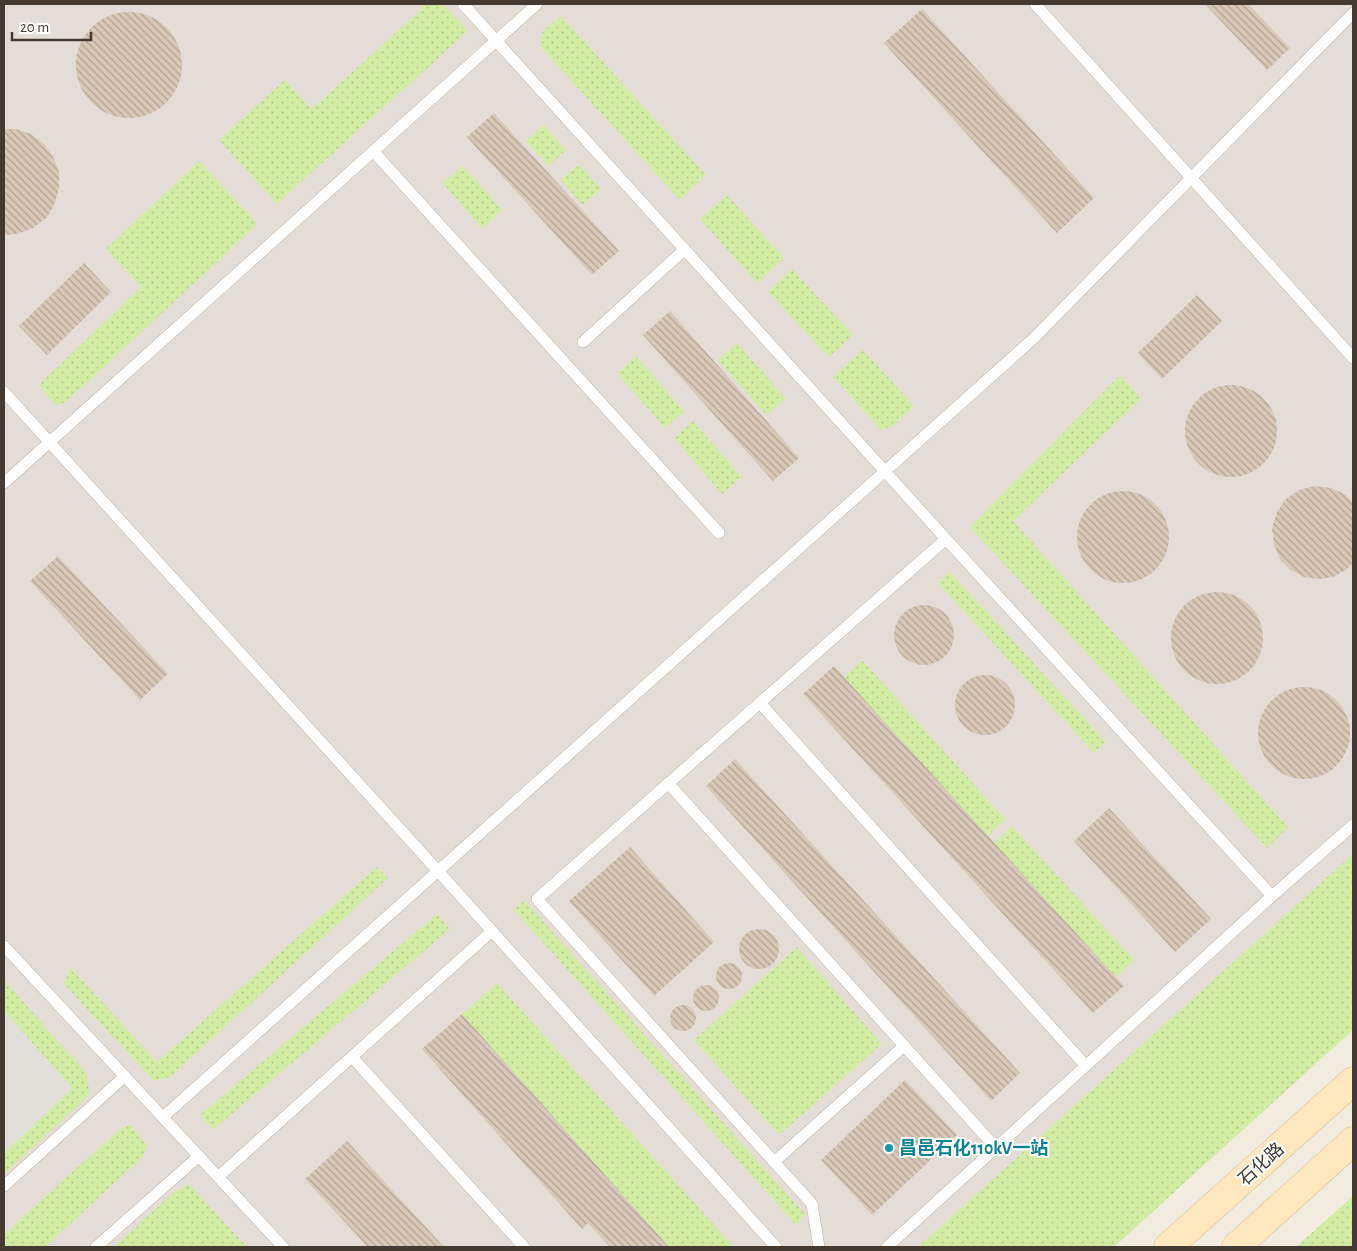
<svg xmlns="http://www.w3.org/2000/svg" width="1357" height="1251" font-family="'Alegreya Sans','Noto Sans SC',sans-serif">
  <defs>
    <pattern id="garden-dots" width="8" height="8" patternUnits="userSpaceOnUse" patternTransform="scale(1.25)"><rect width="8" height="8" fill="#d3eca4"/><path d="M2 2h.1M6 6h.1" fill="none" stroke="#b6cb8e" stroke-width="1.8" stroke-linecap="round"/></pattern>
    <pattern id="building-back-hatch" width="6" height="6" patternUnits="userSpaceOnUse" patternTransform="scale(1.25)"><rect width="6" height="6" fill="#d8c8b8"/><path d="M-1 5l2 2M0 0l6 6M5-1l2 2" fill="none" stroke="#b1a396"/></pattern>
  </defs>
  <rect width="100%" height="100%" fill="#f2ebe0"/>
  <path fill="#e4dcd6" d="M4,4h1349v873l-407,370h-942z"/>
  <path fill="url(#garden-dots)" d="M420,4h23l25,27 -191,173 -58,-64 66,-60 27,29 111,-101z
    M561,16l145,159 -26,25 -141,-155 3,-13z
    M544,125l22,25 -18,16 -22,-25z
    M199,161l59,63 -192,178 -10,4 -17,-21 102,-98 -35,-38z
    M579,164l22,25 -18,16 -22,-25z
    M463,166l39,44 -20,19 -39,-46z
    M727,195l57,63 -27,25 -57,-64z
    M792,269l61,66 -24,22 -61,-65z
    M737,343l49,56 -20,16 -48,-55z
    M863,350l51,56 -21,20 -12,4 -48,-53z
    M636,356l48,55 -19,17 -48,-55z
    M1120,375l21,24 -128,122 275,306 -21,21 -297,-321z
    M693,421l49,56 -20,17 -48,-56z
    M950,572l156,170 -12,11 -156,-170z
    M862,660l143,159 -17,17 -144,-158z
    M1012,826l122,134 -18,17 -122,-134z
    M1353,854v176l-239,217h-196z
    M377,867l11,11 -218,199 -16,4 -90,-97 6,-17 87,95z
    M524,900l281,314 -9,11 -282,-315z
    M437,914l13,15 -237,201 -13,-15z
    M797,947l85,97 -103,91 -85,-95z
    M4,980l82,93 4,21 -86,80v-21l68,-65 -68,-77z
    M497,983l237,264h-65l-207,-233z
    M131,1125l16,20 -3,11 -99,91h-41v-13l116,-105z
    M189,1184l58,63h-133l60,-55z
    M1353,1196v51h-57z"/>
  <path fill="#e2deda" d="M4,1011l68,77 -68,65z"/>
  <path fill="url(#building-back-hatch)" d="M1205,4h43l42,44 -23,22z
    M922,9l172,189 -37,35 -173,-190z
    M76 65a53 53 0 1 1 106 0a53 53 0 1 1-106 0Z
    M494,113l125,138 -27,24 -125,-138z
    M4,129h11l16,5 13,10 9,13 6,15v16l-4,15 -8,14 -14,11 -16,6 -13,1z
    M84,263l27,29 -64,63 -28,-29z
    M1197,295l25,26 -60,58 -24,-26z
    M670,311l129,147 -26,23 -130,-146z
    M1185 431a46 46 0 1 1 92 0a46 46 0 1 1-92 0Z
    M1315,486l16,2 15,7 7,8v60l-7,7 -13,7 -15,2 -14,-2 -13,-7 -11,-11 -6,-15 -2,-16 5,-16 9,-13 13,-9z
    M1077 537a46 46 0 1 1 92 0a46 46 0 1 1-92 0Z
    M58,556l110,118 -28,26 -110,-119z
    M1171 638a46 46 0 1 1 92 0a46 46 0 1 1-92 0Z
    M894 635a30 30 0 1 1 60 0a30 30 0 1 1-60 0Z
    M834,666l290,320 -31,27 -290,-319z
    M955 705a30 30 0 1 1 60 0a30 30 0 1 1-60 0Z
    M1258 733a46 46 0 1 1 92 0a46 46 0 1 1-92 0Z
    M735,759l285,314 -29,28 -285,-315z
    M1109,808l102,111 -36,33 -101,-111z
    M630,847l84,95 -60,54 -85,-95z
    M739 949a20 20 0 1 1 40 0a20 20 0 1 1-40 0Z
    M716 976a13 13 0 1 1 26 0a13 13 0 1 1-26 0Z
    M693 998a13 13 0 1 1 26 0a13 13 0 1 1-26 0Z
    M670 1018a13 13 0 1 1 26 0a13 13 0 1 1-26 0Z
    M462,1014l207,233h-59l-22,-24 -6,6 -160,-180z
    M905,1080l52,55 -85,80 -51,-55z
    M347,1141l97,106h-76l-63,-68z"/>
  <g fill="none" stroke-linecap="round" stroke-linejoin="round">
    <defs>
      <path id="service" d="M463,4l483,535 326,357
        M1035,4l318,354
        M373,151l346,382
        M583,342l102,-93
        M4,392l434,479 338,376
        M4,483l533,-479
        M760,703l326,363
        M668,783l328,365
        M4,946l279,301
        M352,1057l172,190
        M163,1117l871,-779 319,-325
        M774,1162l130,-116
        M218,1177l274,-246
        M4,1186l121,-110
        M96,1247l103,-91
        M819,1247l-7,-43 -275,-305 409,-360
        M887,1247l385,-351 81,-71"/>
      <path id="secondary" d="M1168,1247l185,-166
        M1236,1247l117,-106"/>
    </defs>
    <use href="#service" stroke="#c1b5a5" stroke-width="12"/>
    <use href="#secondary" stroke="#dabe8c" stroke-width="29"/>
    <use href="#service" stroke="#fff" stroke-width="11"/>
    <use href="#secondary" stroke="#ffe8be" stroke-width="28"/>
  </g>
  <circle fill="#0f9aa8" stroke="#fff" stroke-width="2" cx="889" cy="1148" r="5"/>
  <g text-anchor="middle" stroke-width="4" stroke-linejoin="round" paint-order="stroke">
    <g font-size="18" font-weight="bold" fill="#0d838f" stroke="#fff" text-anchor="start">
      <text x="899" y="1154">昌邑石化110kV一站</text>
    </g>
    <g font-size="18" fill="#443a31" stroke="#fff">
      <text transform="translate(1261 1164) rotate(-42)" y="6">石化路</text>
    </g>
  </g>
  <rect width="1357" height="1251" fill="none" stroke="#443a31" stroke-width="10"/>
  <path d="M12 32v8h79v-8" fill="none" stroke="#443a31" stroke-width="2.5"/>
  <text x="20" y="32" font-size="15" fill="#443a31" stroke="#ffffff" stroke-width="4" paint-order="stroke">20 m</text>
</svg>
